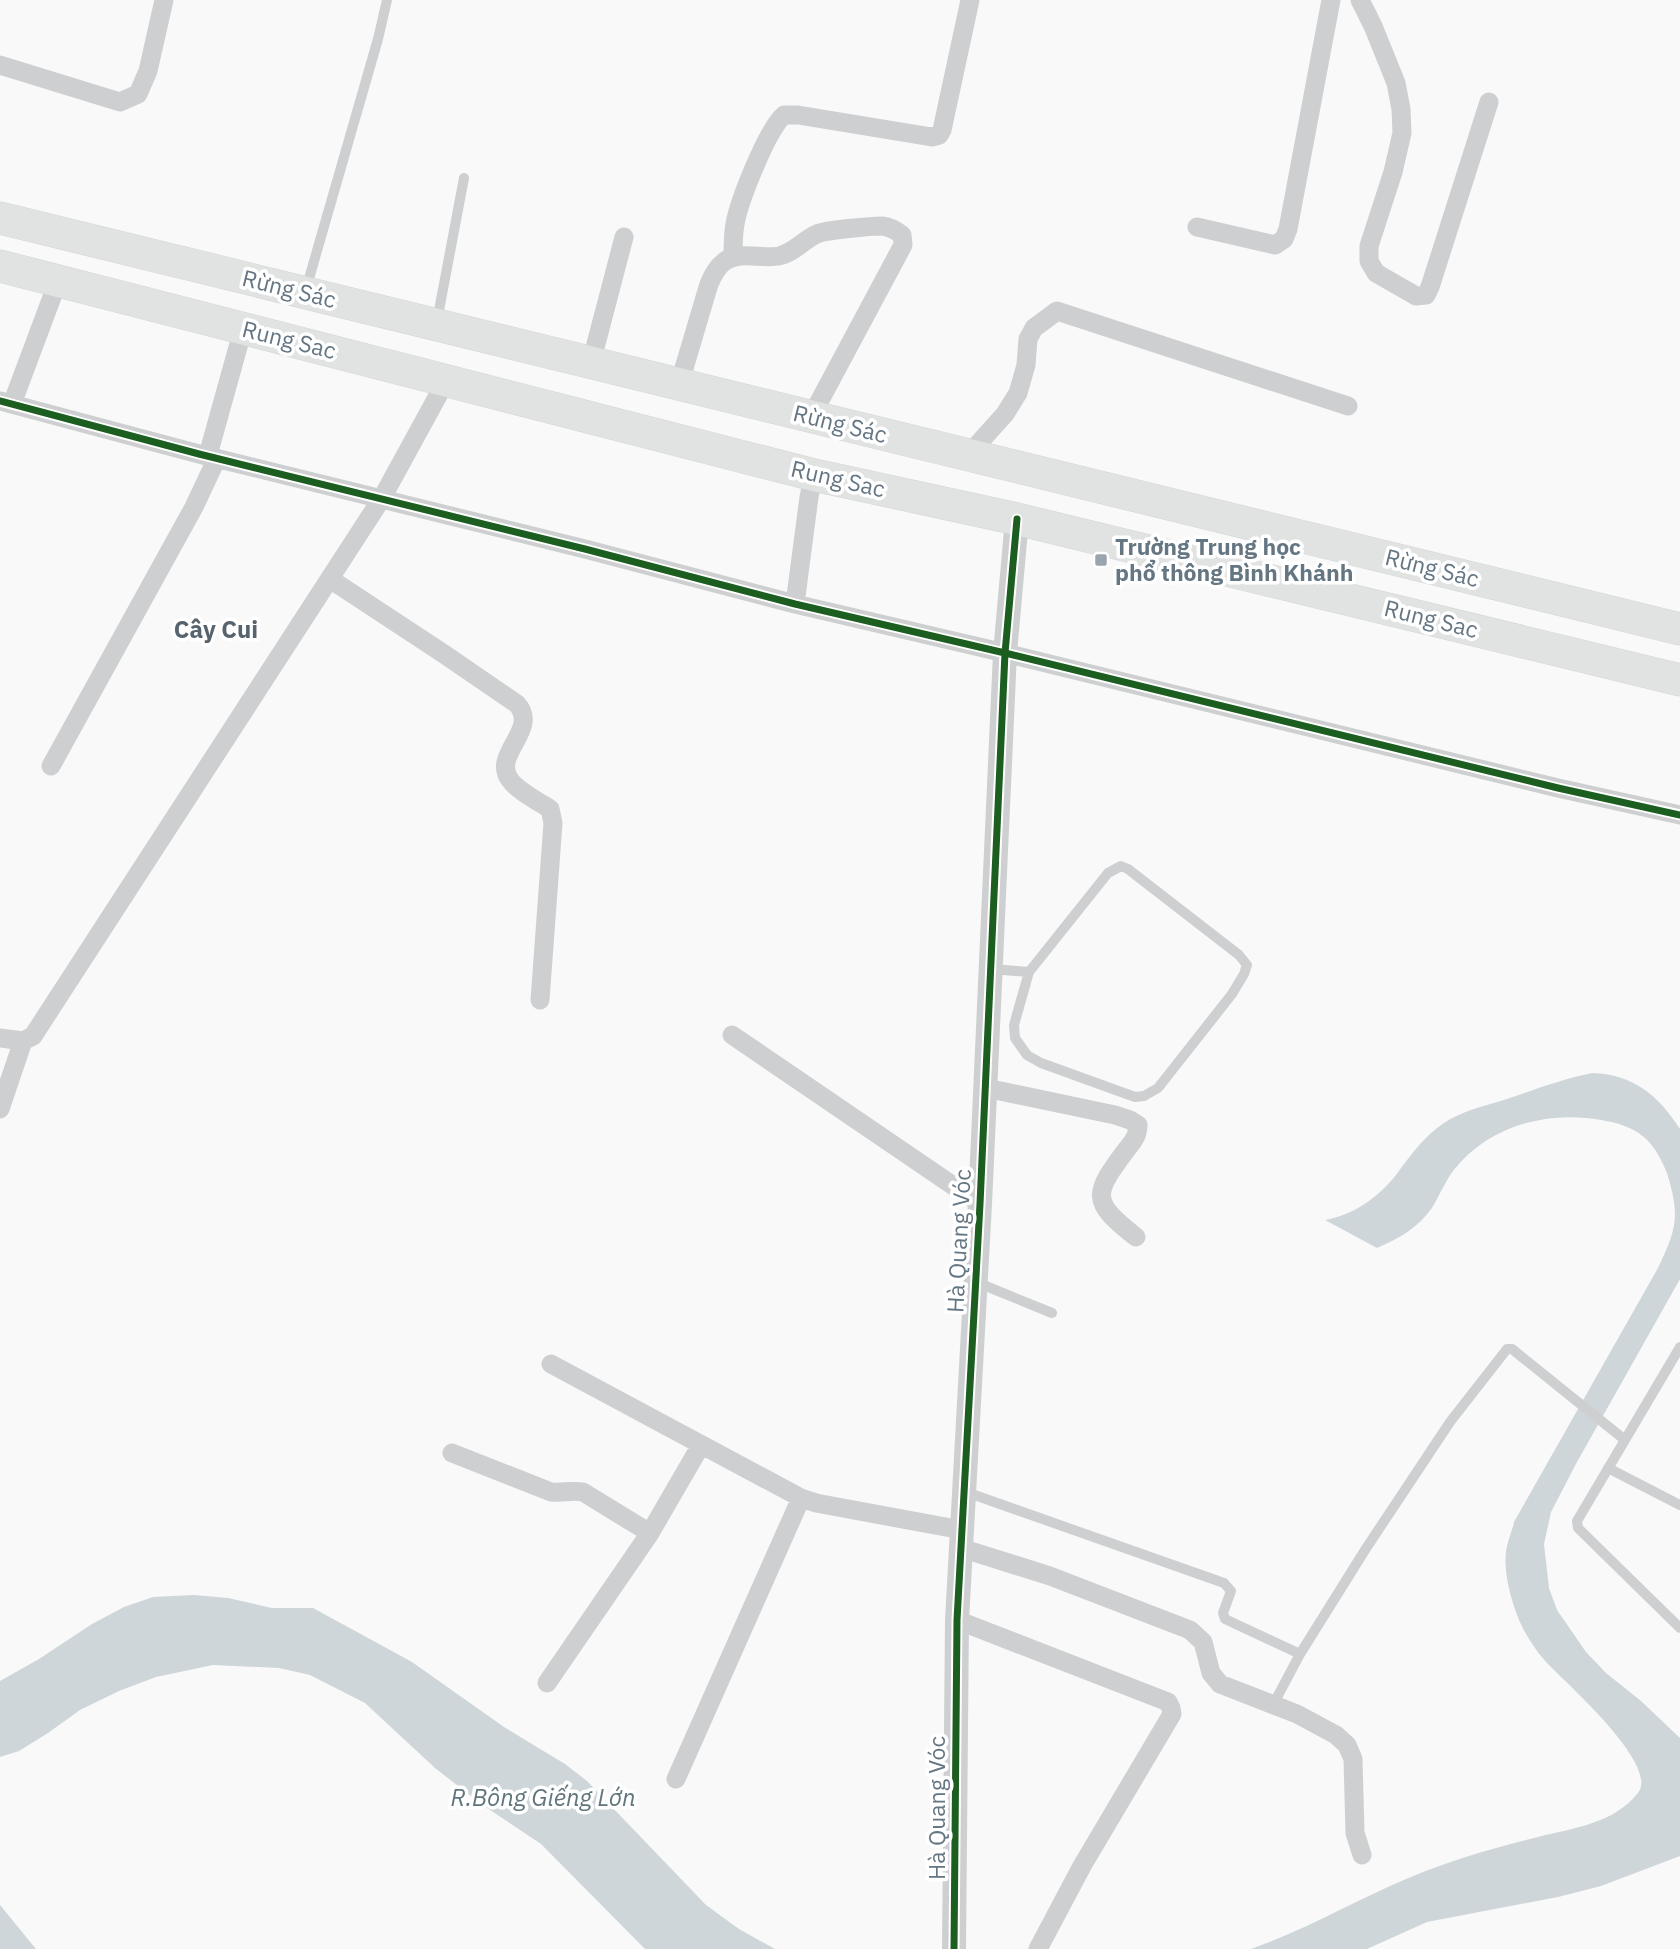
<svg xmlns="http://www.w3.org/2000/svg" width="1680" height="1949" font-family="'IBM Plex Sans',sans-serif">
  <rect width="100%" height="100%" fill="#f9f9f9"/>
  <path fill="#ced6d9" d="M1592,1073c41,1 67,23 88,56v150l-103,183 -26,50 -7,32 5,44 8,22 29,42 20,21 35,28 39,37v118l-79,30 -43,11 -131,25 -60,27h-116c54,-19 103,-48 155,-70 42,-18 87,-31 132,-42 35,-9 75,-13 100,-44 22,-28 -71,-109 -90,-129 -8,-8 -16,-20 -22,-30 -12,-21 -23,-58 -20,-82 1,-10 6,-20 8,-30l144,-254c19,-40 22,-52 9,-95 -14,-35 -30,-47 -66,-53 -54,-10 -113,6 -148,51 -8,11 -14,25 -21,37 -14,20 -34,31 -55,40l-52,-28c28,-5 53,-22 71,-45 14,-19 28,-39 48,-52 18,-12 40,-17 60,-23 30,-10 58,-21 88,-27z
    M194,1595l34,3 44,10h41l99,54 92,65 61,37 22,17 119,124 33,24 36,20h-130l-104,-105 -60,-40 -46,-36 -70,-65 -55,-28 -31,-7 -66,-3 -57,12 -37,14 -39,19 -32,23 -29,18 -19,6v-76l39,-22 53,-35 32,-17 29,-10z
    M0,1905l36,44h-36z"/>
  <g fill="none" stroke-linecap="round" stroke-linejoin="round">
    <defs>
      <path id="primary" d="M0,218l1680,411
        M0,266l814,209 203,44 663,161"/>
    </defs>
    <use href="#primary" stroke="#d5d6d7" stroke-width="33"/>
    <path stroke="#cecfd0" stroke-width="10" d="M306,289l72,-250 9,-39
      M437,321l27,-143
      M1121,866l7,3 111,86 8,10 -3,9 -12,20 -74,94 -14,8 -9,1 -94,-34 -14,-8 -12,-17 -1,-13 15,-53 79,-99z
      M991,969l38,3
      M976,1282l76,31
      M1680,1347l-103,174 1,7 102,100
      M1608,1468l72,37
      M966,1492l258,91 7,8 -8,22 2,6 75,35 65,-104 85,-128 57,-73h5l113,91
      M1273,1705l27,-51"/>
    <path stroke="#cecfd0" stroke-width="19" d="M1360,0l13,26 23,57 5,26 1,24 -9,39 -24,74v15l7,12 40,23 10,-1 4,-8 59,-185
      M0,65l120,37 18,-8 10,-23 16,-71
      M1197,227l78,18 9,-6 4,-10 43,-229
      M733,257c0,-11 0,-22 2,-33 4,-23 32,-94 49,-109h14l134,22 7,-2 3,-5 28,-130
      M591,363l33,-126
      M679,385l30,-101c4,-9 8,-17 16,-23 15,-10 36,-2 54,-5 15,-3 24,-16 38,-22 8,-4 55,-8 65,-8 8,1 14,4 20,9l1,10 -92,172
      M0,401l199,53 386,95 210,55 210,49 553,135 122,27
      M12,404l46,-123
      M208,455l35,-126
      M968,455l37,-41 13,-21 8,-28 2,-26 6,-11 23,-17 291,95
      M330,579l114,75 73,50c23,26 -26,50 -7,76 7,10 29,22 40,29l3,14 -13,177
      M795,604l14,-107 5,-22
      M51,766l143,-259 23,-49
      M732,1035l248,169
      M0,1038l23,3 10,-5 349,-538 64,-117
      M986,1088l129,27 15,5 8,5c0,11 -5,16 -11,24 -34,45 -37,52 9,88
      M0,1109l23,-68
      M551,1364l250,134 15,5 146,27
      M452,1453l99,39c12,1 21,-2 32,0l67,41
      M961,1548l89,28 140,54 13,12 8,31 9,11 77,30 39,21 11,10 6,14 2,74 7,22
      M957,1620l211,82 3,6 1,6 -90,152 -44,83
      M547,1683l103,-150 51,-88
      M676,1779l125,-281"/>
    <path stroke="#cecfd0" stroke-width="24" d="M954,1949l3,-329 23,-416 25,-551 12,-134"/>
    <use href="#primary" stroke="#e1e2e2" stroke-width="32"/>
    <defs>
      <path id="cycleway" d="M0,401l199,53 386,95 210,55 210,49 553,135 122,27
        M954,1949l3,-329 23,-416 25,-551 12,-134"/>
    </defs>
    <use href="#cycleway" stroke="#fff" stroke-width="11"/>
    <use href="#cycleway" stroke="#1b5e20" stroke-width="7"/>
  </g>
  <rect fill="#99a4ac" stroke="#fff" stroke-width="2.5" x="1094" y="553" width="14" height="14" rx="3.5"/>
  <g text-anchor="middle" stroke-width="7" stroke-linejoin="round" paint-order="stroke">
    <g font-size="23" fill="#657683" stroke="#fff">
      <text transform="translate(289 289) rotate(14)" y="8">Rừng Sác</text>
      <text transform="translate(289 340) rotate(14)" y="8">Rung Sac</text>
      <text transform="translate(840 424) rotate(14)" y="8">Rừng Sác</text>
      <text transform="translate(838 479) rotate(13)" y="8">Rung Sac</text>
      <text transform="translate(1432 568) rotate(14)" y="8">Rừng Sác</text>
      <text transform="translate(1431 619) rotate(14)" y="8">Rung Sac</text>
      <text transform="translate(959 1241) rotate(-87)" y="8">Hà Quang Vóc</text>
      <text transform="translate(937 1808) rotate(-90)" y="8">Hà Quang Vóc</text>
    </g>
    <g font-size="23" font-weight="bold" fill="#657683" stroke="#fff" text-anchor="start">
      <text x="1115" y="555">Trường Trung học<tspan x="1115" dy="26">phổ thông Bình Khánh</tspan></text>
    </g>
    <g font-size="24" font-weight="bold" fill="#57646e" stroke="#fff">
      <text x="216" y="638">Cây Cui</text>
    </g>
    <g font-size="24" font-style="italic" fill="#60757c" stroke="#fff">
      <text x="543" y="1806">R.Bông Giếng Lớn</text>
    </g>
  </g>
</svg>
